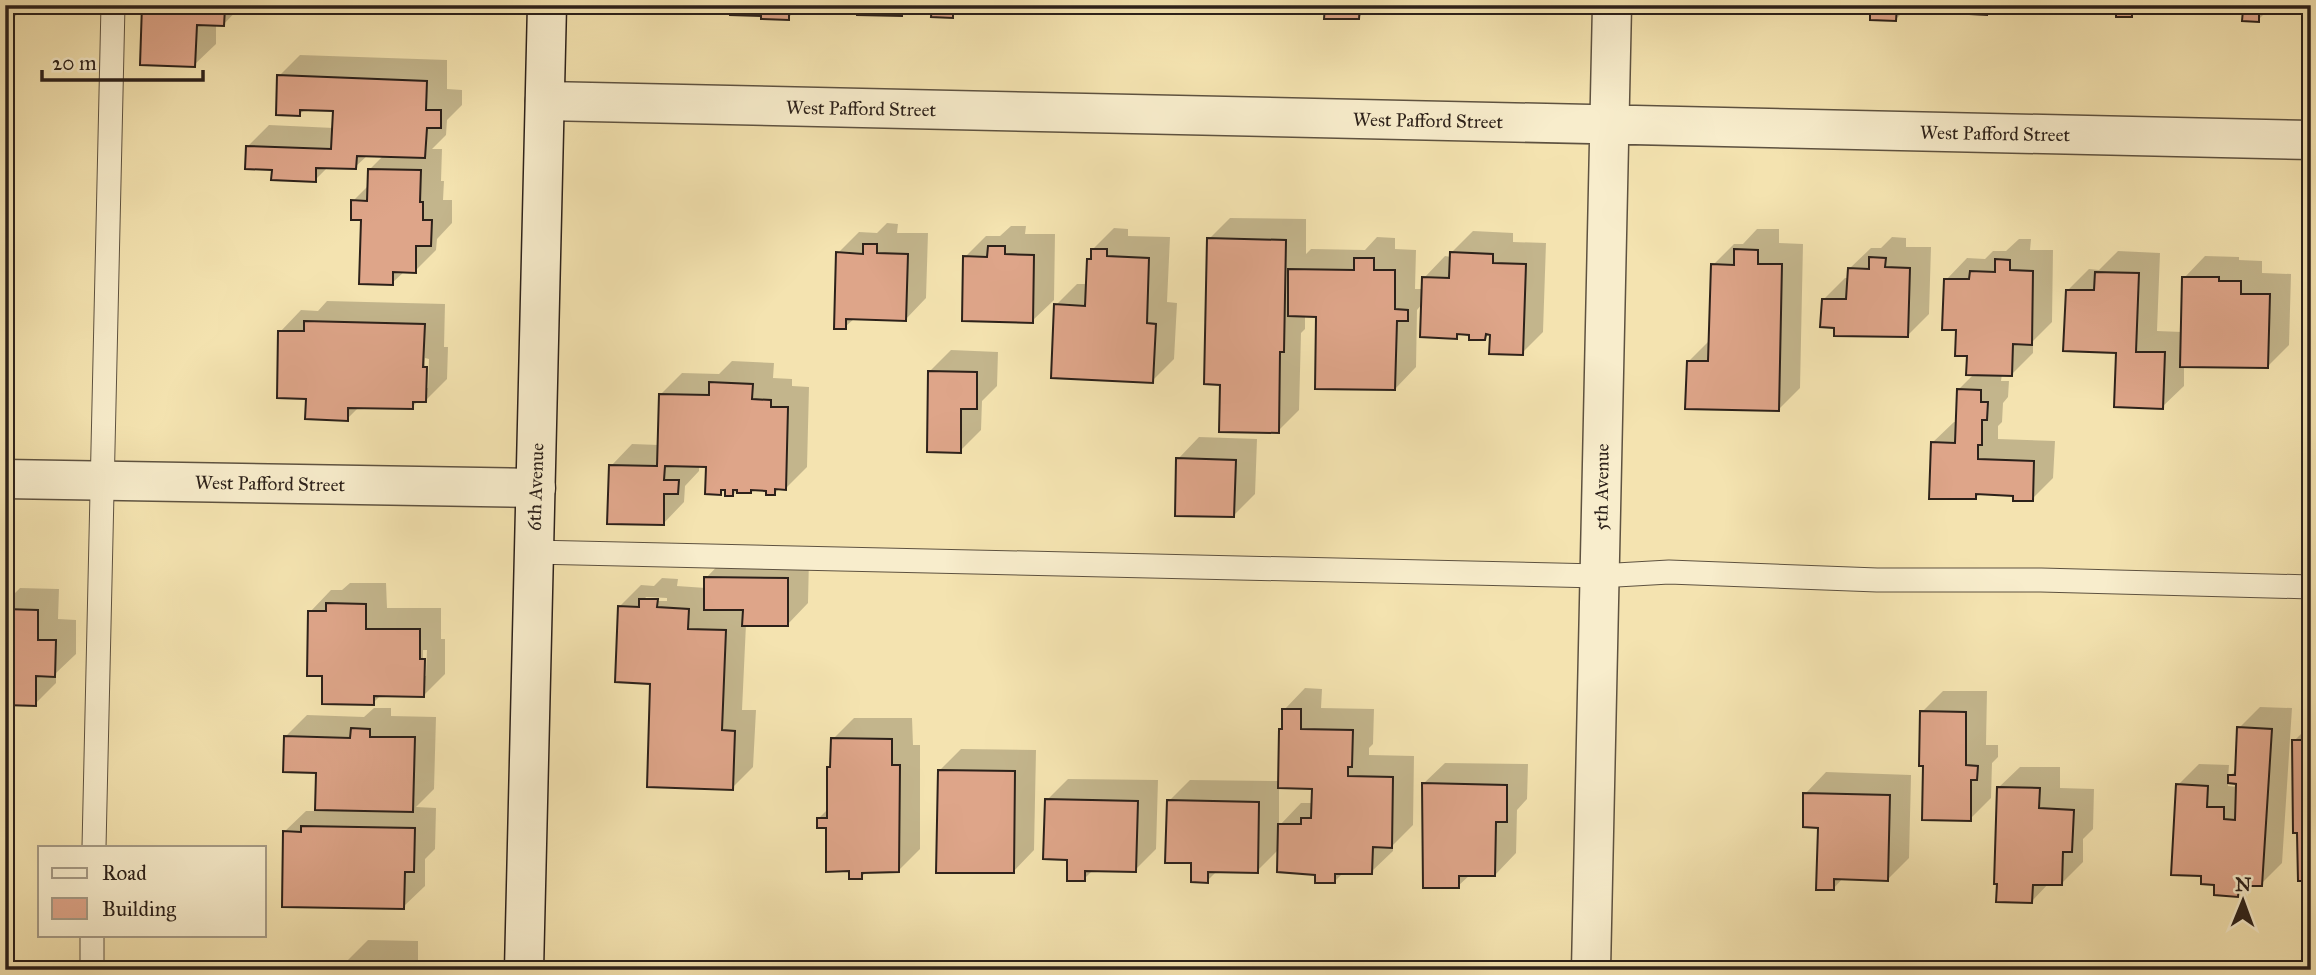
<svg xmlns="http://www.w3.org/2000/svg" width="2316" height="975" font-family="'IM FELL Great Primer',serif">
  <rect width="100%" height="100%" fill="#f4e3b0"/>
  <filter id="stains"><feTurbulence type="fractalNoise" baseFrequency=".00286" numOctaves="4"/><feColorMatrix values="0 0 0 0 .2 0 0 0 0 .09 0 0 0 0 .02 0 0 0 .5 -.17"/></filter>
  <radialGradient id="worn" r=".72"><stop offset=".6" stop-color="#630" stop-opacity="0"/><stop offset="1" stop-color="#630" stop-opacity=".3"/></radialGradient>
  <path fill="#0003" fill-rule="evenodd" d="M5,5h21l-16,17h-5z
    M144,5h98l-19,20 -7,-1v20l-22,21z
    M732,5h70l-14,13z
    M825,5h85l-9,9z
    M933,5h30l-10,11z
    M1326,5h45l-13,13z
    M1872,5h38l-14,14h-24z
    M2118,5h23l-10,10z
    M2194,5h93l-5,6 -14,-1 -10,10 -13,-12z
    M300,55l147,5v29l15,1v15l-15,15 -1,15 -14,14h10l-1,32h3l-1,19h9v23l-15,16 -1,11 -21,21h-10l-13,12 -39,-82 16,-16 1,-16 14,-14h-16l-13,12 -26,-1 -14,14 -42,-11 -26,-22 22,-22 65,3 1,-19 -29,-1 -6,6 -21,-38z
    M1230,218l76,1v35l5,-5 54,1 12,-13 18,1v11l21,1 -1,39h9v-11l21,-22 6,1 1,-5 21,-21 40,2v9l33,1 -3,89 -21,21 -30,-22 -8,8 -13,-6 -10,-1 -5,5 -33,-34 -6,7 -1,57 -21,22 -77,-74h-13v14l-4,4 -2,77 -21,21 -56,-48 -13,-144z
    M887,223l11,1 -1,9h31l-2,65 -21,22 -50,-2 -10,9 -7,-74 21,-21 18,1z
    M1011,226h15l-1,8h30l-1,66 -22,21 -67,-64 21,-21h14z
    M1114,228l14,1v7l42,1 -3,65 10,1 -3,56 -22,22 -96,-76 21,-21h11l1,-25 3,-3v-6z
    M1757,229h22v14l24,1 -3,144 -22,22 -90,-48 22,-22 3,-75 21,-21h9z
    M1892,237l14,1v9h25l-2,67 -21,21 -72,-9 -13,-26 22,-22h4v-9l22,-21h10z
    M2019,239h12l-1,11h23l-1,72 -19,19v12l-21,21h-10l-1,7h8l-1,16 -5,6 -1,19 -4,4v13l57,2 -2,37 -21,21 -17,-5 -34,-2 -6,6 -43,-55 22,-21h4l1,-33 15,-15 -16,-46 -12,-48 21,-22 18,1 8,-8h13z
    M2118,251l42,2 -3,78 25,1 2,-54 21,-22 34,1v3l23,1v12l29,1 -2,71 -21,21 -84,-1v21l-22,21 -95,-116 22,-22 10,1z
    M327,301l118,3 -1,43h4l-1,32 -21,21h-7l-7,7 -52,-1 -13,13 -39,-22 -28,-65 21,-22 17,1zM425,358l4,1 -1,29h-3z
    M951,350l47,2 -1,34 -15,15 -1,29 -21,21 -30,-80z
    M732,361l42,2 -1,15 19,1v7l17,1 -2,80 -21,21h-6l-6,6 -6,-5 -15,-1 -3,3 -11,-3 -6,7 -6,-9 -7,7 -12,-27 -9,-1v6l-14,15 -1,16 -21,22 -52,-58 21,-22 27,1 2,-51 21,-21 37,1z
    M1199,437l58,2 -2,55 -21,21 -56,-56z
    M2310,479h1v39h-1z
    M727,556l82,2 -1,45 -21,22 -41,-1 -4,86h14l-3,57 -21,21 -80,-106 -32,-76 21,-21 13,1 8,-8 16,1 -1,7 29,2v-10zM646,597l21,1v3h-24z
    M350,583h36l1,25h54v31h4v35l-21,21 -42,-1 -9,9 -49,-29 -14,-62 21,-22h11zM423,650h4l-1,26h-3z
    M20,588l39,1 -1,30 18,1v34l-20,19v10l-21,21 -30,-1v-100z
    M1305,688l17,1 -1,19 53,1 -1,35 -4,4v7l45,1 -1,69 -20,20v6l-22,21h-27l-10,10 -55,-33 -22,22h-40l-10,10 -14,-20 -24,-60 21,-21 90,1 1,-51 3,-3v-17zM1279,786l34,1v16h-12l-22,23z
    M1943,691h44l-1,54h12v12l-6,6 -1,35 -21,21 -45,-54 -3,-53z
    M2260,707l32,1 -10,155 -21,21h-13l-11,11 -34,-20 -25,-90 21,-21 30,1 -1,13 9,-9 2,-41zM2228,782l10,1v4l-10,-1z
    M374,708h17v8l45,1 -2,72 -18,18 20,1 -1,41 -10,10v27l-22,21 -119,-75 22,-21h10l2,-40 -33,-34 22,-22 57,2z
    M854,718h58l1,27h7v104l-22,22h-30l-7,6 -11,-7 -22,-43 -10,-8 11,-11v-40l3,-3 1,-26z
    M2311,724v155l-17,-138z
    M961,749l75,1 -2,100 -21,22 -73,-102z
    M1445,763l83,1 -1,35 -10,11 -1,43 -21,22 -24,-1 -13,12 -35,-102z
    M2020,767h40v21l34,1 -1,40 -10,10v23l-22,22 -12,-1 -17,18 -34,-113z
    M1826,772l85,3 -2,83 -21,21 -44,-2 -11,12 -14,-63 -14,-32z
    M1068,779l90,1 -2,69 -21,21 -41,-1 -10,10 -15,-21 -22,-58z
    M368,940l50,1v25h10v4h-103l6,-6h16v-3z"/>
  <path fill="#dea589" stroke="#2c211a" stroke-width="2" d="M142,5h87l-1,3h-3l-1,18 -27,-1 -2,42 -55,-2z
    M278,5h107v7l-88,-1v-3h-19z
    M730,5h67v6h-8v9l-28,-1v-3l-31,-1z
    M823,5h79v11l-45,-1v-5l-34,-1z
    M932,5h21v13l-22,-1z
    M1325,5h35l-1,14h-35z
    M1897,5l-1,16 -26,-1v-14h-20z
    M1970,5h67v3l-50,-2v9l-17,-1z
    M2078,5h81l-27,1v11h-16v-11z
    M2193,5h90v7l-24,-1v11l-17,-1 1,-11 -50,-2z
    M277,75l150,6 -1,29h15v18h-14l-2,30 -68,-2 -1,13 -40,-1v14l-45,-2 1,-10 -27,-1 1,-23 85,3 2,-38 -33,-1v6l-24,-1z
    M368,169l53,1 -1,32h3v18h9l-1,26h-15v27l-23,-1v13l-34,-1 2,-64h-10v-20l16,1z
    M1207,238l79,2 -2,112h-4l-1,81 -60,-1 1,-47 -16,-1z
    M863,244h14v9l31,1 -2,67 -60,-2v10h-12l2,-77 27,2z
    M988,246h17v8l29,1 -1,68 -71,-2 1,-65 24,1z
    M1091,249h16v7l42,2 -2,65 9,1 -3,59 -102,-5 3,-74 31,2 2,-47h4z
    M1734,249l24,1v14h24l-3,147 -94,-2 2,-48h21l3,-97 23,1z
    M1450,252l43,2v9l33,1 -3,91 -34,-1 1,-19 -4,-1 -1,6h-16v-5l-12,-1v5l-37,-2 2,-60 27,1z
    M1869,257l17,1 -1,9 25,1 -2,69 -74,-1v-8l-14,-1 2,-28h24l2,-31 21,1z
    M1354,258h20v12h21v39l13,1v11h-11l-2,69 -80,-1 1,-72 -28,-1v-47l66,1z
    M1995,259l15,1v10l23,1 -1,74 -19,-1 -1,32 -46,-1 1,-19h-12l1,-26h-14l2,-51h25l1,-8 25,1z
    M2095,272l44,1 -3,79h29l-2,57 -49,-2 2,-54 -53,-2 3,-61h28z
    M2182,277h37v4h22v13h29l-2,74 -88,-1z
    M304,321l121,3 -2,43h4l-1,35h-13v7l-65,-1v13l-43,-2 1,-20 -29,-1 1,-67h26z
    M928,371l49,1v37h-16v44l-34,-1z
    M709,382l44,2 -1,15 19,1v7h17l-2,83 -11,-1v6h-9v-4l-15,-1v3h-14v-3h-4v6h-8v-6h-4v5l-16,-1 1,-27 -41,-1 -1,14h15l-1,14h-14v31l-57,-1 2,-59 48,1 2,-72 50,1z
    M1957,389l24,1v12h7l-1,18h-5v25h-4v14l56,2 -1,40h-20v-5l-37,-2v5h-47l2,-57 24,1z
    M1176,458l60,2 -2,57 -59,-1z
    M704,577l84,1v48h-46l1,-16h-39z
    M639,599h19l-1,8 32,2 -1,20 38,1 -4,100 13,1 -2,59 -86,-3 3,-103 -35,-2 3,-76 21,1z
    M326,603l40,1v25h54v30h5l-1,38 -50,-1v9l-52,-1v-28h-15l1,-65h18z
    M5,609l33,1v30h18l-1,37 -19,-1v30l-31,-1z
    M1282,709h19v20l52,1 -1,37h-4v9l45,1 -1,71 -19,-1 -1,27h-37v9h-20v-8l-38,-3 1,-48h23v-6h10l1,-29 -34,-1 1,-59h3z
    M1920,711l46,1v53l12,1 -1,14h-6v41l-49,-1 1,-54h-4z
    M2237,727l35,2 -10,157h-23l-1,11 -24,-2v-10l-13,-1v-8l-30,-1 5,-91 32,2 -1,21h17v12l11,1 1,-36 -8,-1v-8h7z
    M351,728l19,1v8h45l-2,75 -98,-2 1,-37 -33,-1 1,-36 66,2z
    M831,738l61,1v26h8l-1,107 -37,1v6h-13v-8l-23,1v-44h-9v-10h10v-51h3z
    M2292,740h19v141h-13l-1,-48h-4z
    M938,770l77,1 -1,102h-78z
    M1422,783l85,2v37h-11l-1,54h-36v12h-36z
    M1997,787l43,1 -1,20 35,2 -2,42h-9l-1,33h-29l-1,18 -36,-1 1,-18h-3z
    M1803,793l87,2 -2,86 -54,-2v11h-18l2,-62 -15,-1z
    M1045,799l93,2 -2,71 -51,-1v10h-18v-21l-24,-1z
    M1167,800l92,2 -1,71 -50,-1v11l-17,-1v-19h-26z
    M301,826l114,2 -1,44h-9l-1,37 -122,-2 1,-76 18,1z
    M345,961h53v9h-53z"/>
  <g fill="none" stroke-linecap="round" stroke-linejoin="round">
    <defs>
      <path id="lane" d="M533,552l1066,24 70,-4 208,8h164l270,7
        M94,847l19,-842
        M92,970v-35"/>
      <path id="street" d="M545,101l1766,39
        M5,479l531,9
        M1591,970l21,-965"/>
      <path id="secondary" d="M524,970l23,-965"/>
    </defs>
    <use href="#lane" stroke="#5e5240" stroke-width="25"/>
    <use href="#street" stroke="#5e5240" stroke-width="41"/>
    <use href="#secondary" stroke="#2c211a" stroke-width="41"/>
    <use href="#lane" stroke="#f8edcc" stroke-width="23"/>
    <use href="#street" stroke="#f8edcc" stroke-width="38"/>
    <use href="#secondary" stroke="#f8edcc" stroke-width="38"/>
  </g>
  <g text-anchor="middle" stroke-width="5" stroke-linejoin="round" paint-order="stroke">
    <g font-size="19" fill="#2c211a" stroke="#f8edcc">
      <text transform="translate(861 108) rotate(1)" y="7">West Pafford Street</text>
      <text transform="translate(1428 120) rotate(1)" y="7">West Pafford Street</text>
      <text transform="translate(1995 133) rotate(1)" y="7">West Pafford Street</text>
      <text transform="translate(270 483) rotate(1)" y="7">West Pafford Street</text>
      <text transform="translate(535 487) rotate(-88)" y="7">6th Avenue</text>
      <text transform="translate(1601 487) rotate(-89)" y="7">5th Avenue</text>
    </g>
  </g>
  <rect width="2316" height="975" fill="none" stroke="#f4e3b0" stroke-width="28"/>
  <rect x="7" y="7" width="2302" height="961" fill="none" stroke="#2c211a" stroke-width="3.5"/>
  <rect x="14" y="14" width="2288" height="947" fill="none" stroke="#2c211a" stroke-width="2"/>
  <rect x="38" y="846" width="228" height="91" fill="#f8edcc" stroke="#a69b85" stroke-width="2"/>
  <rect x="52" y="868" width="35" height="10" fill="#f8edcc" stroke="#a69b85" stroke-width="2"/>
  <text x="102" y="880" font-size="21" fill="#2c211a">Road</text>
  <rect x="52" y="898" width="35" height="21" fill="#dea589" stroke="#a69b85" stroke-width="2"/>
  <text x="102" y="916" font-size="21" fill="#2c211a">Building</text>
  <g transform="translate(2243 901) rotate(1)" stroke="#f8edcc" stroke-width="5" paint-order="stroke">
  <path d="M0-5L12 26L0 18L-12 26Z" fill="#2c211a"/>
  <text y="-10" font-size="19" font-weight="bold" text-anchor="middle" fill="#2c211a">N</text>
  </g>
  <path d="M42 70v10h161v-10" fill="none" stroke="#2c211a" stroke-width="3.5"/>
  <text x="52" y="70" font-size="21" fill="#2c211a" stroke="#f8edcc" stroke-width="5" paint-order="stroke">20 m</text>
  <rect width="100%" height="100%" filter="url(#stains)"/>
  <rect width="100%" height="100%" fill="url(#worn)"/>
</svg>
